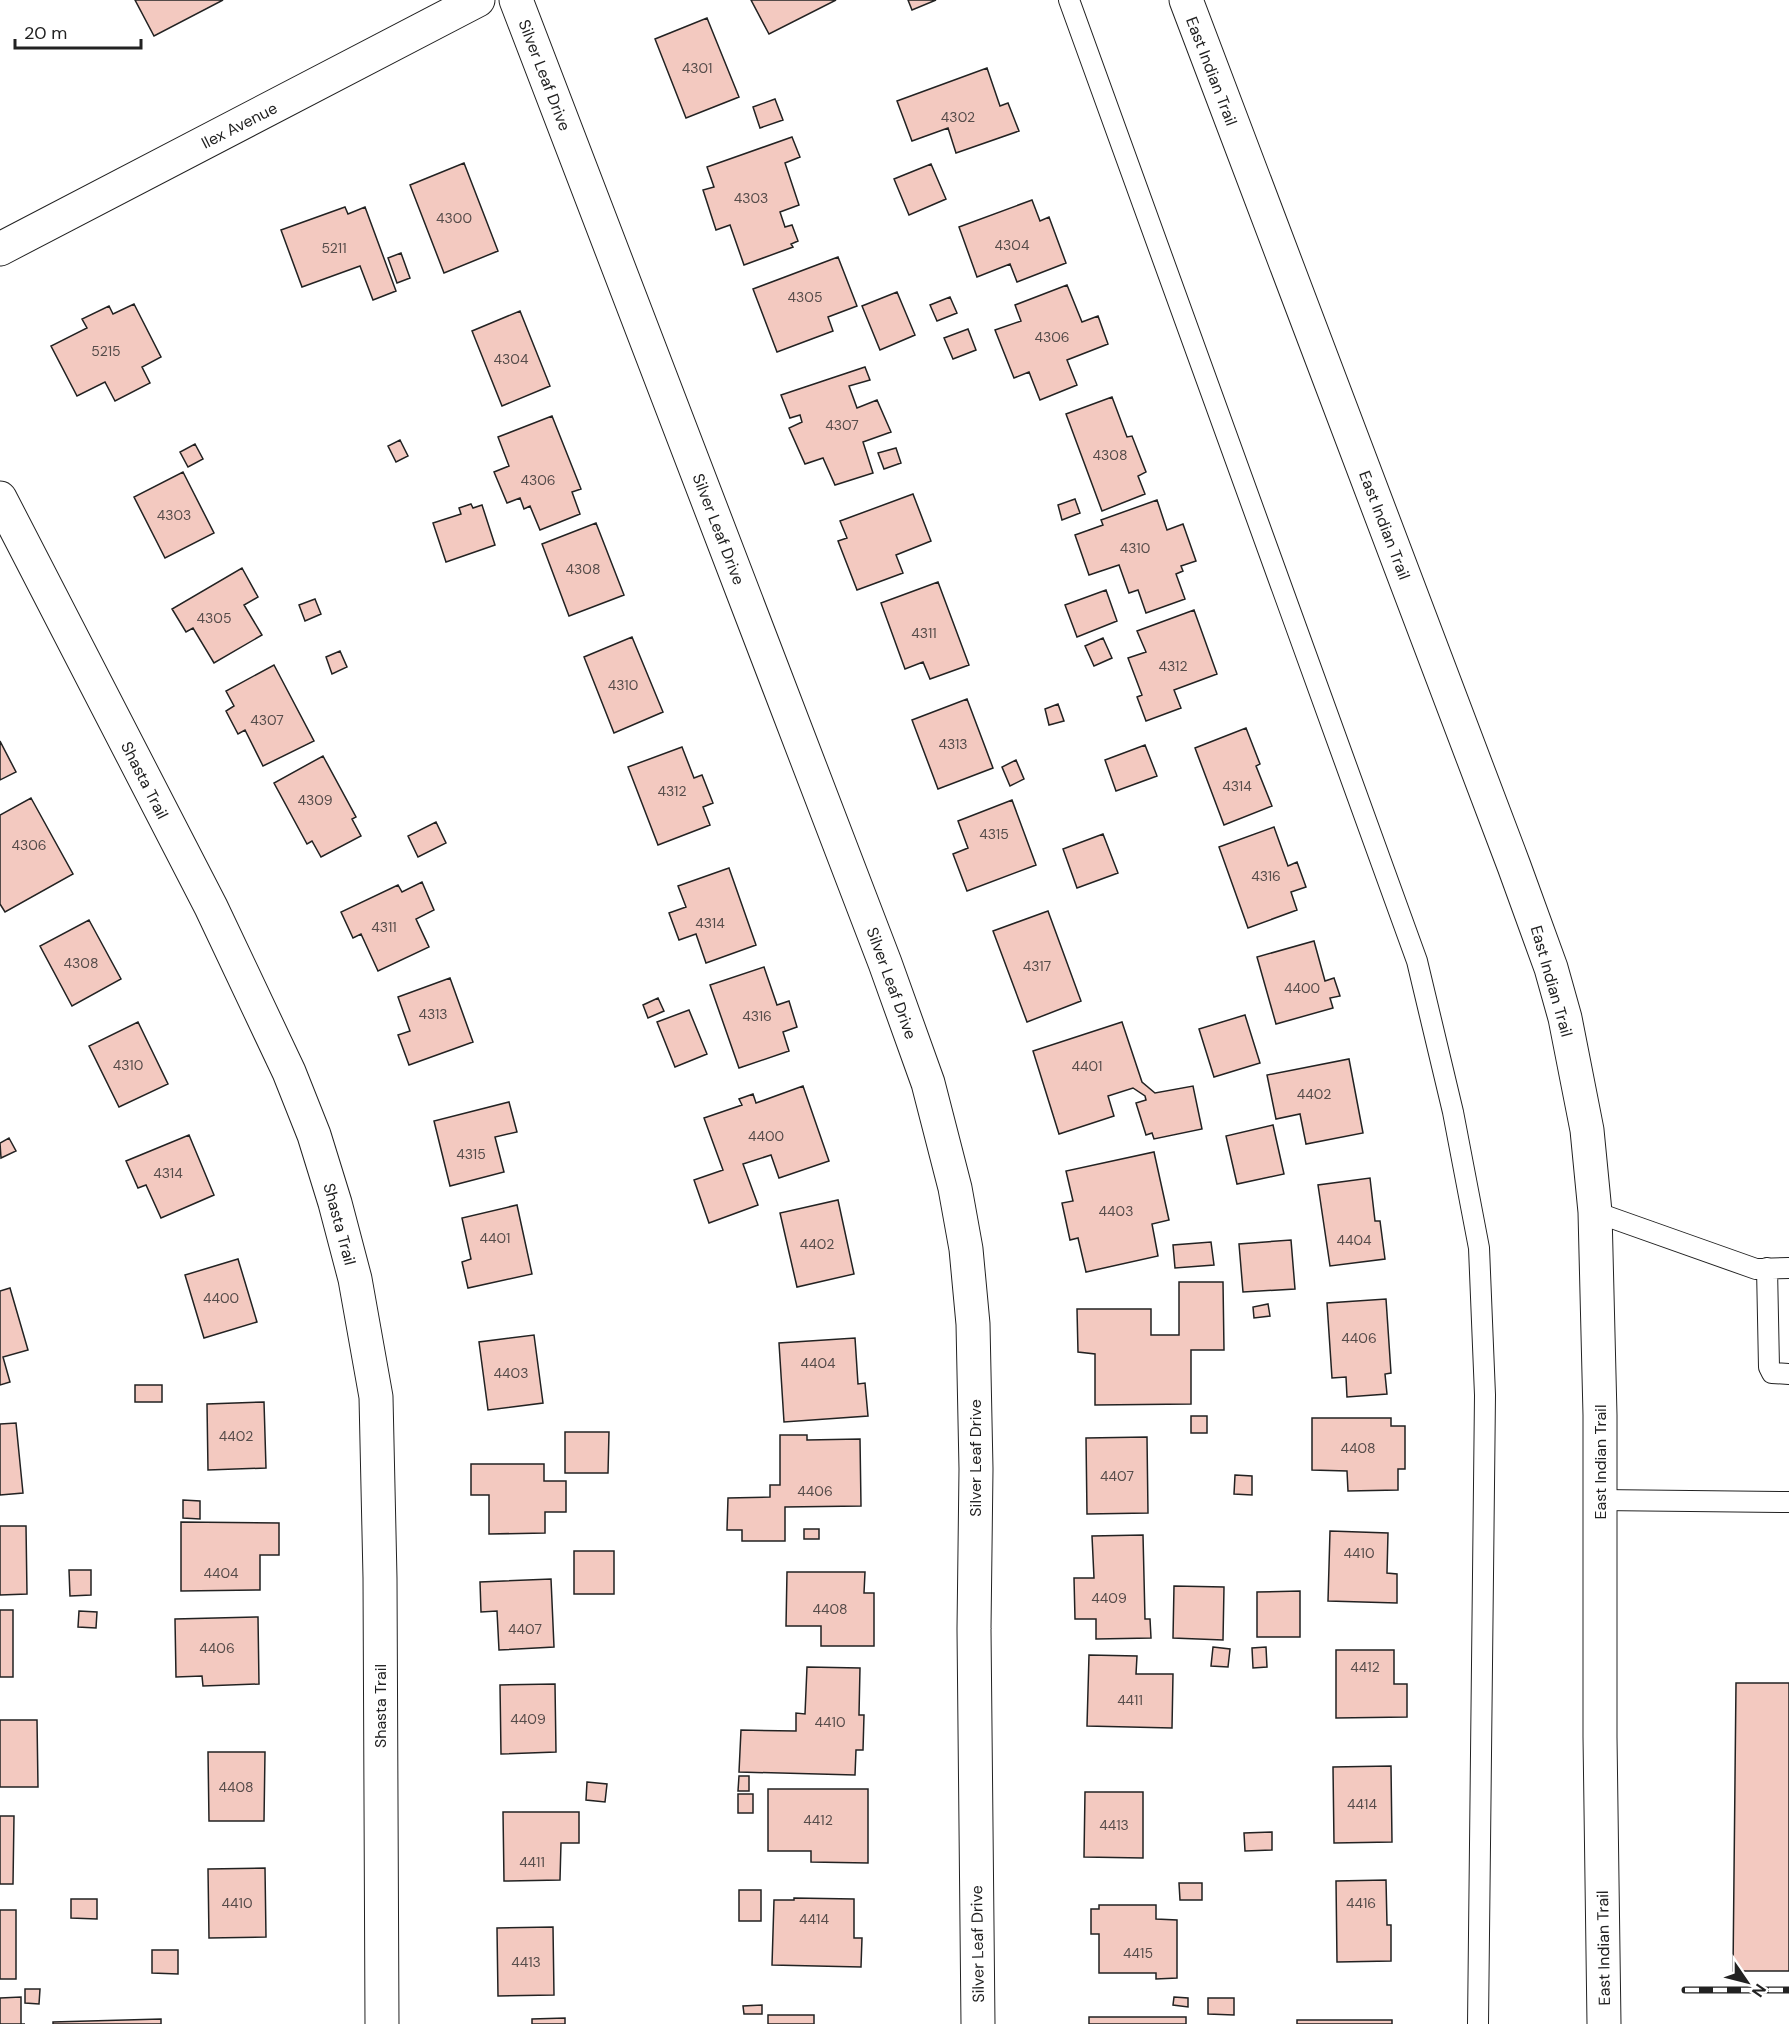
<svg xmlns="http://www.w3.org/2000/svg" width="1789" height="2024" font-family="'DM Sans',sans-serif">
  <rect width="100%" height="100%" fill="#fff"/>
  <path fill="#f3c9c0" stroke="#222" stroke-width="1.5" d="M135,0h88l-69,36z
    M751,0h85l-67,34z
    M908,0h28l-24,10z
    M707,18l32,79 -53,21 -31,-79z
    M987,68l13,38 8,-3 11,28 -63,22 -8,-25 -36,13 -15,-40z
    M775,99l8,21 -23,8 -7,-21z
    M792,137l8,20 -15,6 14,42 -19,7 5,15 7,-2 6,16 -7,3 2,3 -49,18 -14,-40 -14,5 -13,-40 11,-3 -7,-20z
    M464,163l34,88 -54,22 -34,-88z
    M931,164l15,35 -37,16 -15,-36z
    M1032,200l8,21 9,-4 17,46 -49,19 -7,-18 -33,13 -18,-50z
    M345,207l3,7 17,-7 31,84 -23,9 -13,-34 -58,21 -21,-57z
    M401,253l9,25 -13,5 -9,-25z
    M838,257l19,49 -29,11 5,14 -56,21 -24,-63z
    M1067,285l15,37 16,-6 10,28 -41,16 10,25 -37,15 -11,-28 -15,6 -19,-48 26,-9 -6,-16z
    M897,292l18,43 -35,15 -18,-44z
    M950,297l7,16 -20,8 -7,-16z
    M134,304l27,53 -19,10 8,16 -35,18 -10,-19 -28,14 -26,-50 36,-18 -5,-9 27,-13 4,8z
    M520,311l30,75 -48,20 -30,-75z
    M968,329l8,21 -23,9 -9,-21z
    M865,367l5,13 -21,6 8,22 20,-8 14,32 -28,10 10,31 -38,12 -12,-27 -18,6 -16,-36 13,-6 -2,-7 -10,3 -9,-23z
    M1112,397l15,40 5,-1 14,36 -8,4 7,18 -43,17 -36,-97z
    M552,416l29,73 -9,3 8,22 -40,16 -10,-24 -6,3 -4,-11 -13,5 -13,-31 15,-6 -11,-29z
    M400,440l8,16 -12,6 -8,-16z
    M195,444l8,15 -15,8 -8,-15z
    M896,448l5,15 -17,6 -6,-16z
    M183,472l31,61 -49,25 -31,-61z
    M913,494l18,47 -35,14 7,18 -46,17 -19,-49 9,-3 -7,-17z
    M1075,499l5,14 -18,7 -4,-15z
    M1157,500l10,30 16,-6 13,37 -15,5 2,5 -7,3 9,25 -39,14 -8,-23 -9,3 -10,-28 -30,10 -14,-40 28,-10 -2,-5z
    M471,504l2,4 9,-3 13,40 -49,17 -13,-39 28,-9 -2,-6z
    M596,523l28,72 -55,21 -27,-72z
    M242,568l16,29 -14,8 18,30 -48,28 -21,-35 -7,4 -14,-23z
    M938,582l31,83 -39,14 -7,-17 -18,7 -24,-66z
    M1106,590l11,31 -40,16 -12,-32z
    M315,599l6,15 -16,7 -6,-16z
    M1194,610l23,64 -43,16 7,18 -35,13 -9,-24 5,-2 -14,-37 18,-6 -9,-21z
    M632,637l31,75 -49,21 -30,-76z
    M1103,638l9,20 -18,8 -9,-20z
    M340,651l7,16 -15,7 -6,-17z
    M274,665l40,76 -51,25 -18,-36 -7,4 -12,-23 8,-5 -8,-15z
    M967,699l26,69 -55,21 -26,-69z
    M1058,704l6,17 -15,4 -4,-16z
    M1246,728l14,36 -4,2 16,40 -48,19 -29,-77z
    M0,741l16,31 -16,8z
    M1145,745l12,31 -41,15 -11,-31z
    M682,747l12,31 8,-3 11,28 -10,4 7,18 -52,20 -30,-78z
    M323,756l33,61 -4,2 9,17 -40,21 -9,-16 -5,3 -33,-61z
    M1016,760l8,19 -14,7 -8,-19z
    M31,798l42,76 -68,38 -5,-8v-89z
    M1012,800l24,65 -69,26 -14,-37 15,-6 -10,-27z
    M436,822l10,21 -28,14 -10,-21z
    M1274,827l14,39 9,-4 9,25 -15,5 6,18 -49,18 -29,-81z
    M1103,834l15,39 -41,15 -14,-39z
    M729,868l27,77 -50,18 -10,-29 -17,6 -10,-27 17,-6 -8,-21z
    M422,882l12,28 -18,9 13,28 -51,24 -17,-37 -8,4 -12,-26 57,-27 4,7z
    M1048,911l33,90 -54,21 -34,-91z
    M89,920l32,59 -49,27 -32,-60z
    M1314,941l11,40 9,-3 6,18 -10,2 3,10 -57,16 -19,-67z
    M764,967l13,38 12,-4 8,26 -14,5 6,19 -50,17 -29,-83z
    M450,978l23,64 -64,23 -11,-30 12,-4 -12,-34z
    M658,998l6,13 -16,7 -5,-13z
    M689,1010l18,44 -32,13 -18,-45z
    M1245,1015l15,48 -46,14 -15,-48z
    M138,1022l30,62 -49,23 -30,-61z
    M1122,1022l20,60 13,11 38,-7 9,43 -48,10 -2,-6 -6,2 -10,-32 10,-3 -1,-4 -12,-8 -25,8 6,20 -55,18 -26,-83z
    M1349,1059l14,74 -57,11 -6,-30 -24,5 -9,-44z
    M803,1086l26,75 -50,17 -8,-23 -28,9 15,41 -49,18 -15,-43 29,-10 -19,-52 38,-13 -3,-6 14,-5 3,9z
    M509,1102l8,30 -22,5 9,35 -54,14 -16,-65z
    M1273,1125l11,49 -47,10 -11,-48z
    M189,1135l25,60 -53,23 -15,-33 -8,3 -12,-27z
    M9,1138l7,13 -15,7 -1,-15z
    M1154,1152l15,68 -17,4 6,32 -72,16 -8,-34 -8,2 -8,-37 11,-2 -7,-30z
    M1370,1178l5,43h5l5,38 -55,7 -12,-81z
    M838,1200l16,74 -57,13 -17,-74z
    M517,1205l15,69 -64,14 -6,-26 9,-3 -9,-41z
    M1291,1240l4,49 -52,3 -4,-48z
    M1211,1242l3,23 -39,3 -2,-23z
    M238,1259l19,63 -53,16 -19,-63z
    M1179,1282h44l1,68h-33v54l-96,1v-51l-17,-2 -1,-43h74v26h28z
    M10,1288l18,62 -25,7 7,25 -10,3v-94z
    M1386,1299l5,74 -6,1 2,20 -40,3 -1,-20 -14,1 -5,-75z
    M1268,1304l2,12 -16,2 -1,-11z
    M534,1335l9,68 -55,7 -9,-68z
    M855,1338l3,46 7,-1 3,33 -84,6 -5,-79z
    M135,1385h27v17h-27z
    M264,1402l2,66 -58,2 -1,-66z
    M1191,1416h16v17h-16z
    M1312,1418h79v8h14v43h-7v21l-50,1 -1,-20 -35,-1z
    M16,1423l7,70 -23,2v-71z
    M565,1432h44l-1,41h-43z
    M780,1435h27v5l53,-1 1,67 -76,1v34h-43v-11h-15l1,-32 42,-1v-12h10z
    M1147,1437l1,76 -61,1 -1,-76z
    M471,1464h73v17h22v31h-21v21l-56,1v-39h-18z
    M1235,1475l17,1v19l-18,-1z
    M183,1500l17,1v18l-17,-1z
    M181,1522l98,1v32h-19v35l-79,1z
    M0,1526h26l1,68 -27,1z
    M804,1529h15v10h-15z
    M1330,1531l58,2 -1,40 10,1v29l-69,-2z
    M1143,1535l2,84h5l1,19 -55,1v-20h-21l-1,-41h20l-2,-42z
    M574,1551h40v43h-40z
    M69,1570h22v25l-21,1z
    M787,1572h78l-1,21h10v53h-53v-20h-35z
    M551,1579l3,68 -55,3 -2,-39 -16,1 -1,-30z
    M1174,1586l50,1 -1,53 -50,-2z
    M1300,1591v46h-43v-45z
    M0,1610h13v67h-13z
    M79,1611l18,1 -1,16 -18,-1z
    M258,1617l1,67 -56,2 -1,-10 -26,1 -1,-58z
    M1213,1647l17,2 -2,18 -17,-1z
    M1266,1647l1,20 -14,1 -1,-20z
    M1336,1650h58v34h13v33l-71,1z
    M1089,1655l48,1 -1,18h37l-1,54 -85,-2z
    M807,1667l53,1 -1,47h5l-1,35h-7l-1,25 -116,-3 2,-42 55,1v-18l9,1z
    M1736,1683h53v288h-56z
    M555,1684l1,68 -55,2 -1,-69z
    M0,1720h37l1,67h-38z
    M208,1752h57l-1,69h-55z
    M1391,1766l1,76 -58,1 -1,-76z
    M739,1776h10v15h-11z
    M587,1782l20,2 -2,18 -19,-2z
    M768,1789h100v74l-57,-1v-11h-43z
    M1085,1792h58v66l-59,-1z
    M738,1794h15v19h-15z
    M503,1812h76v31h-18l-1,37 -56,1z
    M0,1816h14l-1,68h-13z
    M1272,1832v18l-27,1 -1,-18z
    M265,1868l1,69 -57,1 -1,-69z
    M1386,1880l1,45h4v36l-54,1 -1,-81z
    M1179,1883h23v17h-22z
    M739,1890h22v31h-22z
    M794,1898l60,1v39h8l-1,29 -89,-2 2,-65h20z
    M71,1899h26v20l-26,-1z
    M1099,1905h57v14l21,1v58l-21,1v-6h-57v-39h-8v-25h8z
    M0,1910h16v69h-16z
    M553,1927l1,68 -56,1 -1,-68z
    M152,1950h26v24l-26,-1z
    M25,1989h15l-1,15 -14,-1z
    M21,1997v27h4h-25v-26z
    M1174,1997l14,1v9l-15,-2z
    M1208,1998h26v17l-26,-1z
    M762,2005v9h-18l-1,-8z
    M768,2015h46v9h-46z
    M1089,2017h97v7h-97z
    M565,2018v6h-33v-5z
    M161,2019v5h-108v-2z
    M1297,2020h95v4h-95z"/>
  <g fill="none" stroke-linecap="round" stroke-linejoin="round">
    <defs>
      <path id="lane" d="M1069,0l348,961 36,151 26,136 6,147 -7,629
        M1595,1212l161,57 33,-1
        M1767,1268l2,99 3,6 17,1
        M1600,1500l189,2"/>
      <path id="street" d="M516,0l369,963 43,120 27,105 11,61 7,75 3,145 -2,160 4,395
        M0,249l478,-249
        M0,498l211,409 78,165 25,63 21,68 20,76 21,118 4,181 2,446"/>
      <path id="secondary" d="M1186,0l328,866 37,102 14,50 22,112 8,82 5,203v322l4,287"/>
    </defs>
    <use href="#lane" stroke="#222" stroke-width="22"/>
    <use href="#street" stroke="#222" stroke-width="35"/>
    <use href="#secondary" stroke="#222" stroke-width="35"/>
    <use href="#lane" stroke="#fff" stroke-width="20"/>
    <use href="#street" stroke="#fff" stroke-width="33"/>
    <use href="#secondary" stroke="#fff" stroke-width="33"/>
    <defs>
      <path id="rail" d="M1685,1990h104"/>
    </defs>
    <use href="#rail" stroke="#222" stroke-width="7"/>
    <use href="#rail" stroke="#fff" stroke-width="4.5" stroke-dasharray="14" stroke-linecap="butt"/>
  </g>
  <g text-anchor="middle" stroke-width="4.5" stroke-linejoin="round" paint-order="stroke">
    <g font-size="14" fill="#564c4a">
      <text x="697" y="73">4301</text>
      <text x="958" y="122">4302</text>
      <text x="751" y="203">4303</text>
      <text x="454" y="223">4300</text>
      <text x="1012" y="250">4304</text>
      <text x="334" y="253">5211</text>
      <text x="805" y="302">4305</text>
      <text x="1052" y="342">4306</text>
      <text x="106" y="356">5215</text>
      <text x="511" y="364">4304</text>
      <text x="842" y="430">4307</text>
      <text x="1110" y="460">4308</text>
      <text x="538" y="485">4306</text>
      <text x="174" y="520">4303</text>
      <text x="1135" y="553">4310</text>
      <text x="583" y="574">4308</text>
      <text x="214" y="623">4305</text>
      <text x="924" y="638">4311</text>
      <text x="1173" y="671">4312</text>
      <text x="623" y="690">4310</text>
      <text x="267" y="725">4307</text>
      <text x="953" y="749">4313</text>
      <text x="1237" y="791">4314</text>
      <text x="672" y="796">4312</text>
      <text x="315" y="805">4309</text>
      <text x="994" y="839">4315</text>
      <text x="29" y="850">4306</text>
      <text x="1266" y="881">4316</text>
      <text x="710" y="928">4314</text>
      <text x="384" y="932">4311</text>
      <text x="81" y="968">4308</text>
      <text x="1037" y="971">4317</text>
      <text x="1302" y="993">4400</text>
      <text x="433" y="1019">4313</text>
      <text x="757" y="1021">4316</text>
      <text x="128" y="1070">4310</text>
      <text x="1087" y="1071">4401</text>
      <text x="1314" y="1099">4402</text>
      <text x="766" y="1141">4400</text>
      <text x="471" y="1159">4315</text>
      <text x="168" y="1178">4314</text>
      <text x="1116" y="1216">4403</text>
      <text x="495" y="1243">4401</text>
      <text x="1354" y="1245">4404</text>
      <text x="817" y="1249">4402</text>
      <text x="221" y="1303">4400</text>
      <text x="1359" y="1343">4406</text>
      <text x="818" y="1368">4404</text>
      <text x="511" y="1378">4403</text>
      <text x="236" y="1441">4402</text>
      <text x="1358" y="1453">4408</text>
      <text x="1117" y="1481">4407</text>
      <text x="815" y="1496">4406</text>
      <text x="1359" y="1558">4410</text>
      <text x="221" y="1578">4404</text>
      <text x="1109" y="1603">4409</text>
      <text x="830" y="1614">4408</text>
      <text x="525" y="1634">4407</text>
      <text x="217" y="1653">4406</text>
      <text x="1365" y="1672">4412</text>
      <text x="1130" y="1705">4411</text>
      <text x="528" y="1724">4409</text>
      <text x="830" y="1727">4410</text>
      <text x="236" y="1792">4408</text>
      <text x="1362" y="1809">4414</text>
      <text x="818" y="1825">4412</text>
      <text x="1114" y="1830">4413</text>
      <text x="532" y="1867">4411</text>
      <text x="237" y="1908">4410</text>
      <text x="1361" y="1908">4416</text>
      <text x="814" y="1924">4414</text>
      <text x="1138" y="1958">4415</text>
      <text x="526" y="1967">4413</text>
    </g>
    <g font-size="16" fill="#222" stroke="#fff">
      <text transform="translate(1212 71) rotate(69)" y="6">East Indian Trail</text>
      <text transform="translate(545 75) rotate(69)" y="6">Silver Leaf Drive</text>
      <text transform="translate(239 125) rotate(-27)" y="6">Ilex Avenue</text>
      <text transform="translate(1385 525) rotate(69)" y="6">East Indian Trail</text>
      <text transform="translate(719 529) rotate(69)" y="6">Silver Leaf Drive</text>
      <text transform="translate(145 780) rotate(63)" y="6">Shasta Trail</text>
      <text transform="translate(1552 981) rotate(74)" y="6">East Indian Trail</text>
      <text transform="translate(892 983) rotate(70)" y="6">Silver Leaf Drive</text>
      <text transform="translate(340 1224) rotate(75)" y="6">Shasta Trail</text>
      <text transform="translate(975 1458) rotate(-90)" y="6">Silver Leaf Drive</text>
      <text transform="translate(1600 1462) rotate(-90)" y="6">East Indian Trail</text>
      <text transform="translate(380 1706) rotate(-90)" y="6">Shasta Trail</text>
      <text transform="translate(977 1944) rotate(-91)" y="6">Silver Leaf Drive</text>
      <text transform="translate(1603 1948) rotate(-91)" y="6">East Indian Trail</text>
    </g>
  </g>
  <g transform="translate(1747 1982) rotate(125)" stroke="#ffffff" stroke-width="4.5" paint-order="stroke">
  <path d="M0-4.5L10 22L0 15L-10 22Z" fill="#222222"/>
  <text y="-9" font-size="16" font-weight="bold" text-anchor="middle" fill="#222222">N</text>
  </g>
  <path d="M15 39v9h126v-9" fill="none" stroke="#222222" stroke-width="3"/>
  <text x="24" y="39" font-size="18" fill="#222222" stroke="#ffffff" stroke-width="4.5" paint-order="stroke">20 m</text>
</svg>
